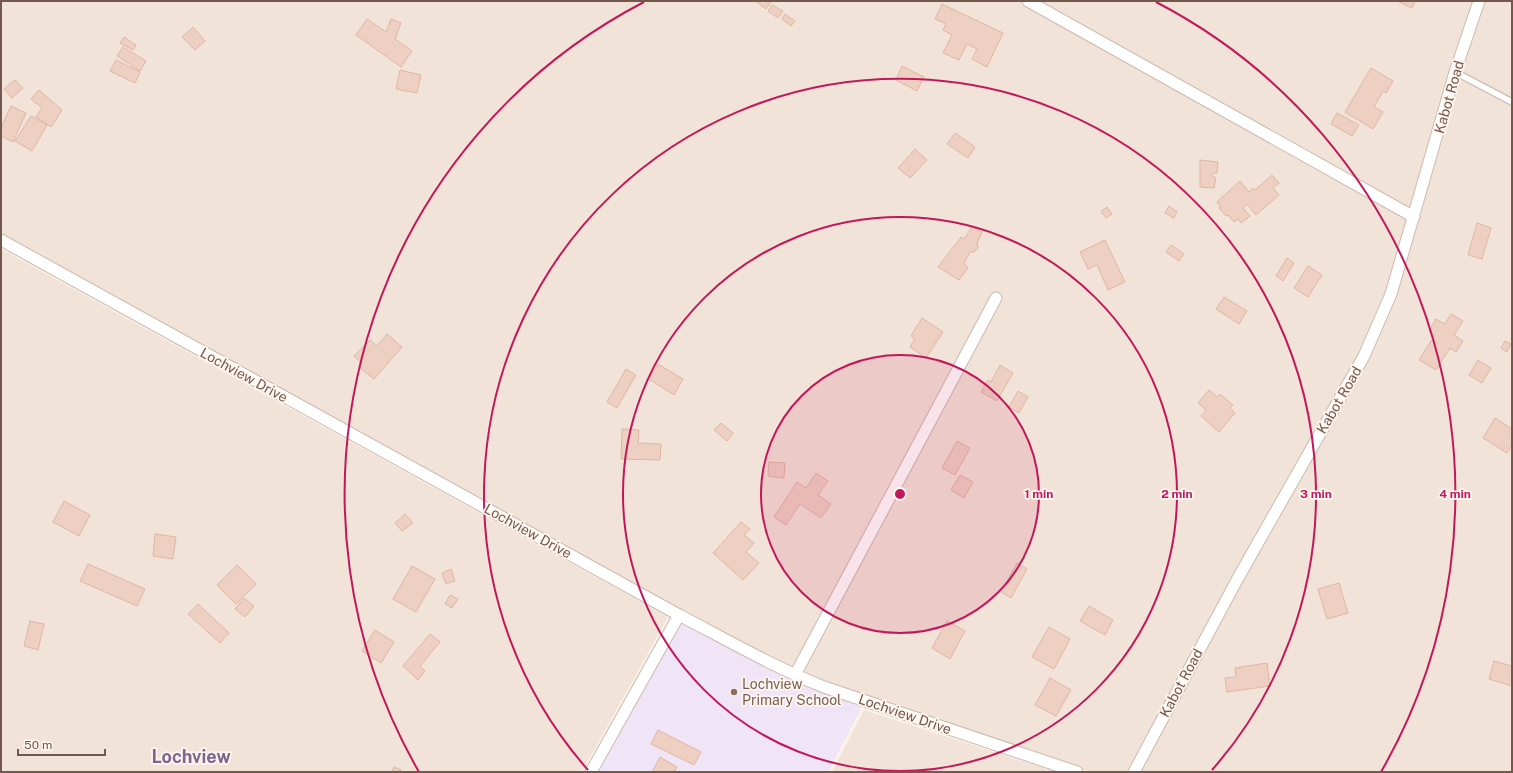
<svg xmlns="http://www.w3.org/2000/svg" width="1513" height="773" font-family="'Public Sans',sans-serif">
  <rect width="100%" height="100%" fill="#fbf2e9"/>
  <path fill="#f2e3d8" d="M1,1h1511v771h-421l-290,-99 -119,-63 -681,-376z
    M1,249l667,368 -86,155h-581z
    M864,710l192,62h-224z"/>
  <path fill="#efe5f7" d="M680,621l183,84 -35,67h-233z"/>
  <path fill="#eed0c2" stroke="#e0b5a4" d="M755,1h15l1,1 -5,7z
    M1397,1h18l-3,7z
    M942,4l61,29 -16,34 -15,-8 5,-10 -10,-5 -8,16 -16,-7 9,-18 -9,-5 3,-6 -11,-5z
    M772,5l11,6 -5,7 -10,-7z
    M785,14l10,7 -4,5 -9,-7z
    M367,19l19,13 5,-13 10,4 -6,16 17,12 -11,16 -45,-32z
    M193,27l12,14 -10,9 -13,-13z
    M124,37l12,8 -3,5 -13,-7z
    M123,47l23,14 -6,10 -23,-15z
    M116,60l24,12 -5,11 -25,-12z
    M902,66l22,11 -7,14 -21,-11z
    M1371,68l22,13 -7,12 -3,-2 -9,16 9,5 -10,17 -28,-17z
    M400,70l21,5 -4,18 -21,-4z
    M15,80l8,8 -11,10 -8,-9z
    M39,90l23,20 -11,17 -15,-10 6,-9 -11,-9z
    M11,106l15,7 -13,29 -12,-6v-8z
    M1337,113l22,12 -7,11 -21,-12z
    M31,116l16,9 -15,26 -17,-10z
    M955,133l20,14 -7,11 -21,-14z
    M915,149l12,11 -17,18 -12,-10z
    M1200,160l18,2 -1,11h-4l-2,2 5,3 -2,10 -14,-1z
    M1272,175l7,8 -6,5 6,7 -23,20 -9,-11 -4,4 7,8 -9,7 -3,-4 -4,3 -6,-7 -2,1 -7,-8 2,-1 -4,-5 23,-21 9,11 4,-4 2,2z
    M1169,206l8,6 -3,6 -9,-5z
    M1107,207l5,7 -6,4 -5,-7z
    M1477,223l14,5 -9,31 -14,-4z
    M972,227l10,5 -5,12 1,4 -4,4h-4l-6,11 4,5 -9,12 -21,-13 23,-30 3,2z
    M1105,240l20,42 -17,8 -11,-25 -9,4 -8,-17z
    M1171,245l13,9 -5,7 -13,-9z
    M1287,258l7,5 -11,18 -7,-5z
    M1308,266l14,9 -14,22 -14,-9z
    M1224,297l23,14 -8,13 -23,-15z
    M1451,314l12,7 -9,14 9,6 -7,11 -6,-4 -14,22 -17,-10 16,-25 -6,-4 7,-12 9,5z
    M922,318l21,14 -17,26 -16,-11 5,-8 -4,-3z
    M387,334l15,13 -28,32 -15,-12 3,-4 -8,-7 16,-16 7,6z
    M1505,341l6,3 -4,8 -6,-4z
    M1478,360l13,8 -9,15 -13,-8z
    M658,364l25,15 -9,16 -25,-16z
    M1000,365l13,8 -16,28 -16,-9 7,-12 3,2z
    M626,369l10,6 -19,33 -10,-6z
    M1209,390l8,7 3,-3 13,11 -3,3 5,5 -16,19 -18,-16 5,-6 -8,-7z
    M1018,391l10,6 -9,16 -10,-6z
    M1495,418l17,11v16l-5,8 -24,-15z
    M721,423l12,10 -6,8 -13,-11z
    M622,429l17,1 -1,13 23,1 -1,16 -39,-1z
    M957,441l13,7 -15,27 -13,-7z
    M769,462l16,1 -1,15 -16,-2z
    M816,473l12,8 -10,14 13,9 -10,14 -21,-14 -14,21 -12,-8 23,-35 9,6z
    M960,475l13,7 -9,16 -13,-8z
    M64,501l26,14 -11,21 -26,-14z
    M405,514l8,9 -11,8 -7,-8z
    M741,522l9,7 -6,6 10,8 -8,9 13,11 -16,17 -30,-27z
    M155,534l21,3 -3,22 -20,-3z
    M1017,563l10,6 -16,29 -10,-6z
    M88,564l57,25 -8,17 -57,-25z
    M237,565l19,19 -20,20 -19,-19z
    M412,566l23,13 -19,33 -23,-13z
    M451,569l4,12 -9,3 -4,-11z
    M1339,583l9,30 -21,6 -9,-30z
    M450,595l8,4 -6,9 -7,-4z
    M244,598l10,8 -9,11 -10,-8z
    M198,604l31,29 -9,10 -32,-29z
    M1089,606l24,14 -8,15 -25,-14z
    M30,621l14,3 -6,26 -14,-4z
    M947,621l18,10 -15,28 -18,-11z
    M1049,627l21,12 -16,30 -22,-12z
    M375,630l19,12 -13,21 -19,-12z
    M430,634l10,8 -20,24 5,5 -7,9 -15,-14z
    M1494,661l18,5v20l-23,-7z
    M1267,663l3,23 -43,6 -2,-14 11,-1 -1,-9z
    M1050,678l21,12 -15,26 -21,-11z
    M658,730l43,22 -7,13 -43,-21z
    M660,757l17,10 -3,5h-22z
    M394,767l7,3 -1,2h-8z"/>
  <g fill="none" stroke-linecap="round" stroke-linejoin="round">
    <defs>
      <path id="lane" d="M1455,72l57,30"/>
      <path id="street" d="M1028,1l386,216
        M1,240l678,375c48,25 95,52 145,72l253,85
        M795,675l201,-377
        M591,772l88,-157
        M1134,772l104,-194 126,-222 27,-62 64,-222 24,-71"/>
    </defs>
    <use href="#lane" stroke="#ccb9af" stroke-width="8"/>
    <use href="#street" stroke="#ccb9af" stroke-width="13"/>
    <use href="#lane" stroke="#fff" stroke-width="5.5"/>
    <use href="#street" stroke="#fff" stroke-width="11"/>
  </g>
  <circle cx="900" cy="494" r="139" fill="#c2185b" fill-opacity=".12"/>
  <g fill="none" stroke="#c2185b" stroke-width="2">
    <circle cx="900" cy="494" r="139"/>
    <circle cx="900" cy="494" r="277"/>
    <path d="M588 770A416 416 0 1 1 1212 770"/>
    <path d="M419 772A555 555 0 0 1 644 2M1156 2A555 555 0 0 1 1381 772"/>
  </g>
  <circle fill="#8d6e63" stroke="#fef6ef" stroke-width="1.5" cx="734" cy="692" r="4"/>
  <g text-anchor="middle" stroke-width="3.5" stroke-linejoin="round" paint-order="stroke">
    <g font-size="14" fill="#73584e" stroke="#fef6ef">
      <text transform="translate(1449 97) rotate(-74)" y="5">Kabot Road</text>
      <text transform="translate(244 375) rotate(29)" y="5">Lochview Drive</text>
      <text transform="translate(1339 400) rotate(-60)" y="5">Kabot Road</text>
      <text transform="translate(528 531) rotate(29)" y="5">Lochview Drive</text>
      <text transform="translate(1181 683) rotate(-62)" y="5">Kabot Road</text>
      <text transform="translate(905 714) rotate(19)" y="5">Lochview Drive</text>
    </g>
    <g font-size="14" fill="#785e54" stroke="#fef6ef" text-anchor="start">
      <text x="742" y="689">Lochview<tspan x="742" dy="16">Primary School</tspan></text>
    </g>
    <g font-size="18" font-weight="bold" fill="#7d668f" stroke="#fef6ef">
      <text x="191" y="763">Lochview</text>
    </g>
  </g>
  <circle cx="900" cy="494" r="6" fill="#c2185b" stroke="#fef6ef" stroke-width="2"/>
  <g font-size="12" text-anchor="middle" font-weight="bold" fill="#c2185b" stroke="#fef6ef" stroke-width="3.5" stroke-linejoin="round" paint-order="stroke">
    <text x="1039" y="498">1 min</text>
    <text x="1177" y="498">2 min</text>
    <text x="1316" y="498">3 min</text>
    <text x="1455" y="498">4 min</text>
  </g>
  <rect width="1513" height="773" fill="none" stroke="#73584e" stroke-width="4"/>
  <path d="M18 749v6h87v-6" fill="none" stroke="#73584e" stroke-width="2"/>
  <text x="24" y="749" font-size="12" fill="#73584e" stroke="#fef6ef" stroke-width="3" paint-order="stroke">50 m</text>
</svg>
